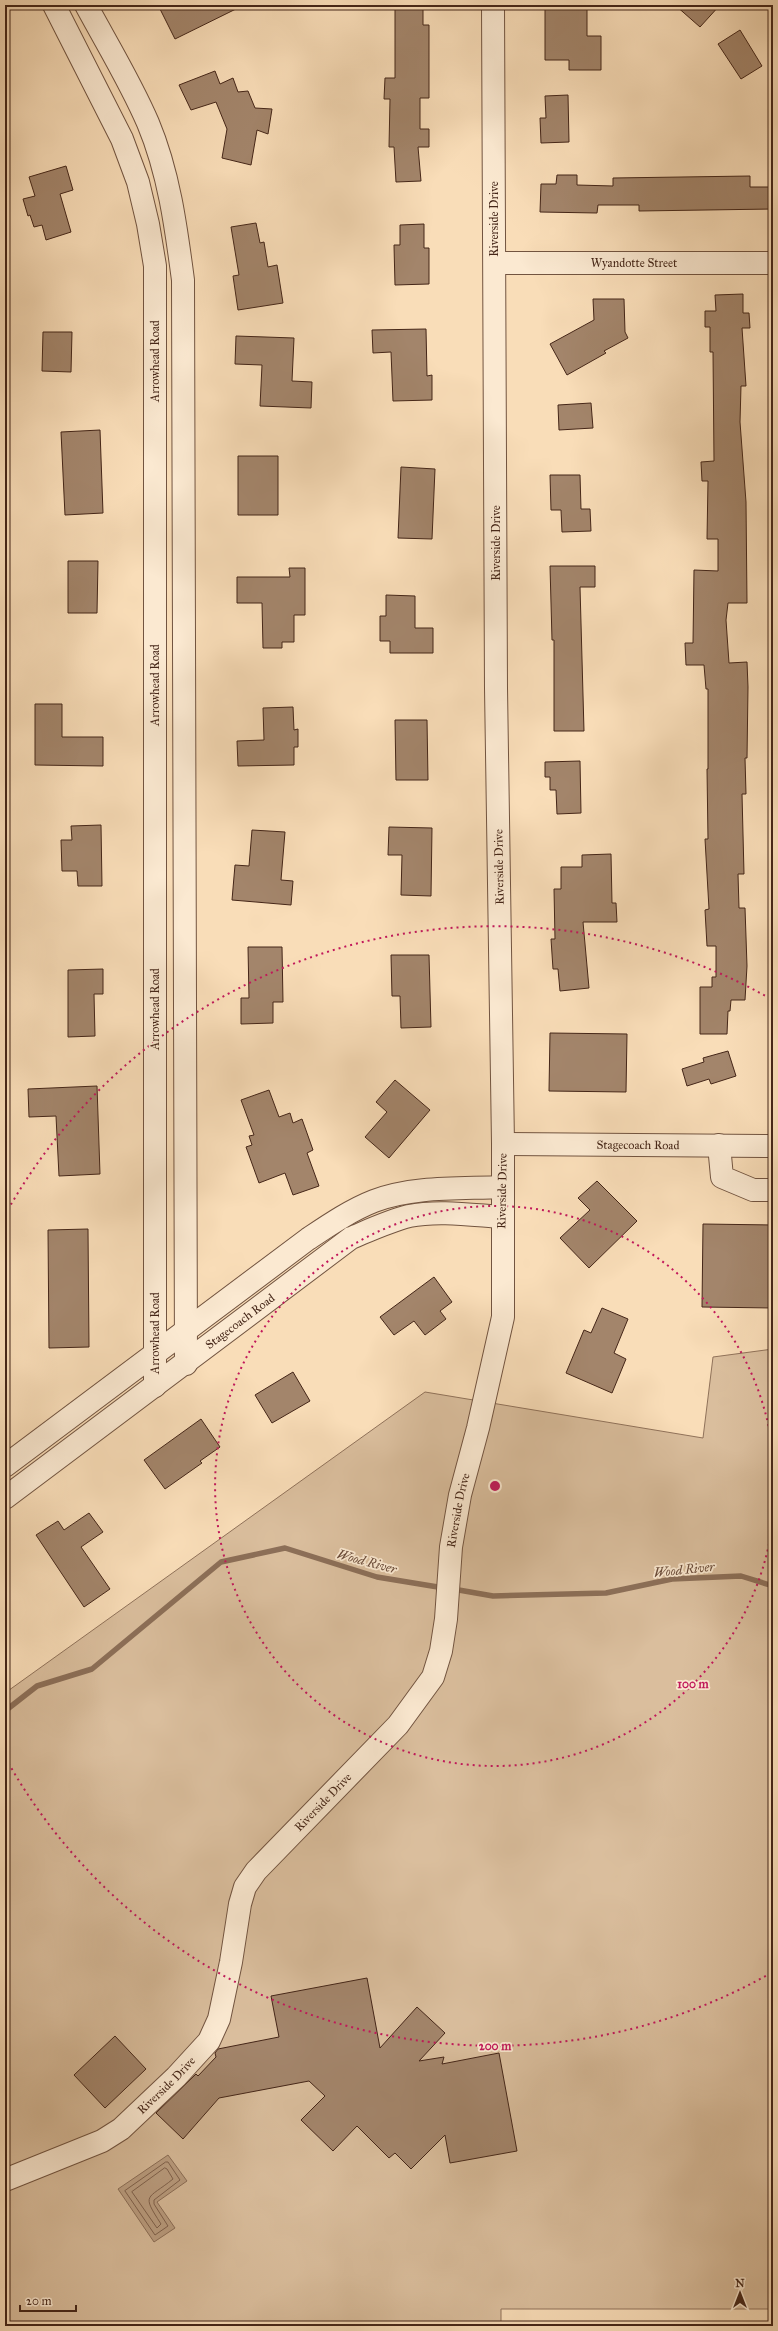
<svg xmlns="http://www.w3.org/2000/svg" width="778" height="2331" font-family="'IM FELL Great Primer',serif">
  <rect width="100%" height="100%" fill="#f9ddb8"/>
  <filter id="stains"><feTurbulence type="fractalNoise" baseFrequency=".005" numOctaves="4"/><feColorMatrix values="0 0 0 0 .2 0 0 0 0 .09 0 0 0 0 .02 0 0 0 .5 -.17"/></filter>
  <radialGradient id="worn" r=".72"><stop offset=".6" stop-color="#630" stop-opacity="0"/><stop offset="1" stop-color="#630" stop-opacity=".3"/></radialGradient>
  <path fill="#dabe9d" stroke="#90725a" d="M773,1349v960h-272v17h-496v-633l420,-301 278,46 10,-81z"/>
  <path fill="#bc9f82" stroke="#8c6f58" d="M168,2155l19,26 -30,21 18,26 -21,14 -36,-53z"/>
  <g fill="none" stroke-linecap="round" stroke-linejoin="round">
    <path stroke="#80624d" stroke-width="1" d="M166,2162h2l12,18 -26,20v4l14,22 -13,9 -30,-44z
      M165,2168l2,1 6,10c-26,21 -32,14 -12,45l-4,4 -25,-36z"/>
    <path stroke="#8c6f58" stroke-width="5.5" d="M453,1589l40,7 113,-3 66,-14 69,-3 32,10
      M5,1711l32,-25 55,-17 129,-107 64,-14 92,29 67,11"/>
  </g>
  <path fill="#a3856b" stroke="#452618" d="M158,5h86l-69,34z
    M395,5h28v20h6v73h-9v31h9v18h-11l3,34 -25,1 -2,-35h-5l1,-48h-6l1,-21h10z
    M545,5h42v31h14v34h-32v-10h-24z
    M675,5h45l-20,22z
    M740,30l22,36 -21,13 -23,-35z
    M215,71l5,13 13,-6 5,14 10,-1 7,17 17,1 -4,25 -11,-4 -6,35 -29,-7 5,-29 -11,-27 -25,8 -12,-25z
    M568,95l1,47 -28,1 -1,-25h6l-1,-22z
    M66,166l7,24 -13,4 11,38 -25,8 -4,-15 -8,2 -4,-12 -2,1 -5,-17 12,-3 -6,-19z
    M557,175h20v10l36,1v-8l137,-2v11h23v22l-134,2v-6h-41l-1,8 -57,-1 1,-28h15z
    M256,223l4,20 4,-1 4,25 9,-2 6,38 -45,7 -5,-34 6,-1 -8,-48z
    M424,224v24h5v36l-34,1 -1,-40h6v-20z
    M743,294v19h6l1,15h-8l4,58h-5l-1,36 6,80 1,101h-19l-2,17 3,43 18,-1 1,25 -1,71h-2l1,36h-4l2,80h-6l1,34h6l2,58 -2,34h-14l-1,11h-2l-1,23h-27v-47h12v-10h4v-31h-9l-2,-36 4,-1 -4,-70h3l-1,-70h1v-80h-2l-2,-24h-18l-1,-22h8l1,-73 24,1v-32h-11l1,-58h-6l-1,-19 13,-1 -1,-109h-3v-25h-5v-16h11l-1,-16z
    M593,299h31l1,33 3,6 -24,13 2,2 -39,22 -17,-31 44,-24z
    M426,329l1,47 5,-1v25l-39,1 -2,-49 -18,1 -1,-23z
    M43,332h29l-1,40 -29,-1z
    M236,336l58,2 -2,43 20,1 -1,26 -51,-2 2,-41 -27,-1z
    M591,403l2,25 -34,2 -1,-25z
    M100,430l3,83 -38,2 -4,-83z
    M238,456h40v59h-40z
    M401,467l34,2 -3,70 -34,-1z
    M550,475h30l1,34h9l1,22 -29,1 -1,-22h-10z
    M68,561h30l-1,52h-29z
    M550,566h45v21h-15l4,144h-30v-91h-2z
    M289,568h16v47h-11v27h-12v6h-19l-1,-45h-25v-26h53z
    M386,595l29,1v32h18v25h-43v-12h-10v-25h6z
    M35,704h27v33h41v29l-68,-1z
    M293,707l1,23 4,-1v18h-4v18l-56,1 -1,-25 27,-1 -1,-32z
    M395,720h32l1,60h-32z
    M580,761l1,52 -24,1 -1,-24h-6v-13h-5v-15z
    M101,825l1,61h-24l-1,-15h-15l-1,-31h11l-1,-14z
    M389,827l43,1 -1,68 -30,-1 1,-40h-14z
    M252,830l33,2 -4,48 12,1 -2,24 -59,-5 3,-35 14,1z
    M611,854l1,49h4l1,19h-34l6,66 -29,3 -2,-22h-5l-2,-30h4l-1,-50h7v-22h21v-12z
    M248,947h34l1,55h-10v21l-32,1v-26h8z
    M391,955h38l2,72 -30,1 -1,-32h-8z
    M103,969v25h-9l1,42 -27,1v-67z
    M550,1033l77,1 -1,58 -77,-1z
    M728,1051l8,25 -25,8 -2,-5 -22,7 -5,-17 22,-7 -1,-4z
    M395,1080l35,30 -41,48 -24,-21 22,-25 -11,-10z
    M97,1086l3,88 -41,2 -3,-60 -27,1 -1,-28z
    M269,1090l10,27 11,-4 3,10 9,-4 11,31 -6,3 12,33 -26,9 -8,-22 -26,10 -13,-36 6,-2 -3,-9 5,-1 -13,-35z
    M597,1181l40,40 -48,47 -29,-30 30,-28 -12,-12z
    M703,1224l70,1v83l-71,-1z
    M88,1229l1,118 -40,1 -1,-118z
    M434,1277l18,25 -12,9 6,8 -21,16 -11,-14 -20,14 -14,-18z
    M602,1308l26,11 -14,34 12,6 -14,34 -46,-20 18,-43 7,3z
    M293,1372l17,29 -38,22 -17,-28z
    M201,1419l19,28 -20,14 2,2 -37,26 -21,-29z
    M89,1513l14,19 -22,15 29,42 -26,18 -48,-72 22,-14 6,9z
    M367,1978l13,70 37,-41 28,26 -26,28 25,-4 -2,7 57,-11 18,98 -67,12 -5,-28 -34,34 -16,-16 -6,5 -32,-32 -24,25 -32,-31 24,-24 -16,-15 -90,17 -36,41 -27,-26 40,-39 2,2 18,-19 -1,-4 3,-4 61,-12 -8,-41z
    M115,2036l31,33 -41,39 -31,-33z"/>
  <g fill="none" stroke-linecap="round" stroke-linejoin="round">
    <defs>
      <g id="minor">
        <path d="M54,5l68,134 16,43 10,42 7,42v1120"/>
        <path d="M86,5c21,39 45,78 62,118 21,50 28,104 35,157l3,1084"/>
        <path id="s1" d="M495,263h278"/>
        <path id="s2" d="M503,1144l270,2"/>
        <path d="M719,1145l3,32 31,13h20"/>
        <path d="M5,1466l303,-227c21,-14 43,-29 66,-38 40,-15 86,-12 128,-14"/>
        <path id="s3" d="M5,1498l346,-260c19,-8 38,-17 58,-22 29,-6 63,-1 93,1"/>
        <path id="s4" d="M5,2180l97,-39 19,-12 55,-52 33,-36 10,-22 12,-57 9,-58 5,-17 11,-16 142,-146 35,-48 8,-26 5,-32 5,-72 9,-52 18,-67 25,-111v-173l-7,-456 -3,-683"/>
      </g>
    </defs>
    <use href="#minor" stroke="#725440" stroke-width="24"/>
    <use href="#minor" stroke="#fbe9d1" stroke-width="22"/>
  </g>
  <g fill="none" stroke="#c2185b" stroke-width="2" stroke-dasharray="2 4">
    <path d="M773 1520A280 280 0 1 1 773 1452"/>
    <path d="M771 1973A560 560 0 0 1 5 1757M5 1215A560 560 0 0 1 771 999"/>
  </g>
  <g text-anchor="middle" stroke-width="3.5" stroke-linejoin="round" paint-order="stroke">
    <g font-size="12" fill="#452618" stroke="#fbe9d1">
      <text transform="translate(494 219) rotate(-90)" y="4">Riverside Drive</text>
      <text dy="4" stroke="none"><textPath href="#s1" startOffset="139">Wyandotte Street</textPath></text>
      <text transform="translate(155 361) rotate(-90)" y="4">Arrowhead Road</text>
      <text transform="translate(496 543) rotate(-90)" y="4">Riverside Drive</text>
      <text transform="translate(155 685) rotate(-90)" y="4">Arrowhead Road</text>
      <text transform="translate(499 867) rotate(-91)" y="4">Riverside Drive</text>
      <text transform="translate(155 1009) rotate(-90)" y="4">Arrowhead Road</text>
      <text dy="4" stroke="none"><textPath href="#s2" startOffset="135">Stagecoach Road</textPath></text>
      <text transform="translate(502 1191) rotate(-89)" y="4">Riverside Drive</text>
      <text dy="4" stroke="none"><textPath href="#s3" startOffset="294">Stagecoach Road</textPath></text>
      <text transform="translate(155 1333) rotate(-90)" y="4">Arrowhead Road</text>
      <text dy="4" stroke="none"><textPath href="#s4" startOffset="862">Riverside Drive</textPath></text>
      <text dy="4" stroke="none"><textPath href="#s4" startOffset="526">Riverside Drive</textPath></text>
      <text dy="4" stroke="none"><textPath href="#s4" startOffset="190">Riverside Drive</textPath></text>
    </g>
    <g font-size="13" font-style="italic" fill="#694a38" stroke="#fbe9d1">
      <text transform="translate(367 1561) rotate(15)" y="5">Wood River</text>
      <text transform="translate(684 1569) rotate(-6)" y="5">Wood River</text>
    </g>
  </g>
  <circle cx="495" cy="1486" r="6" fill="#c2185b" stroke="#fbe9d1" stroke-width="2"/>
  <g font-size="12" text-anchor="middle" font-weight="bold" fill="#c2185b" stroke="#fbe9d1" stroke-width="3.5" stroke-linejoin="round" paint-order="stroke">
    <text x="693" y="1688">100 m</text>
    <text x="495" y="2050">200 m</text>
  </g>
  <rect width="778" height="2331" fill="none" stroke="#f9ddb8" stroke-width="20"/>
  <rect x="6" y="6" width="766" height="2319" fill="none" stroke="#452618" stroke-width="2"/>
  <rect x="10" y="10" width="758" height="2311" fill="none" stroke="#452618"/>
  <g transform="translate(740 2293)" stroke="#fbe9d1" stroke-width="3" paint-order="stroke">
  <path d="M0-3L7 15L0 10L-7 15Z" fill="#452618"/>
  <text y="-6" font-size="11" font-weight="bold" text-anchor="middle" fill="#452618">N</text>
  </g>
  <path d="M20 2305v6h56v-6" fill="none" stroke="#452618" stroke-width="2"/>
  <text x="26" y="2305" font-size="12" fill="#452618" stroke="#fbe9d1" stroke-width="3" paint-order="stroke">20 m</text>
  <rect width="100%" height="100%" filter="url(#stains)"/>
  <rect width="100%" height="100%" fill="url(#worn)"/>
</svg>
